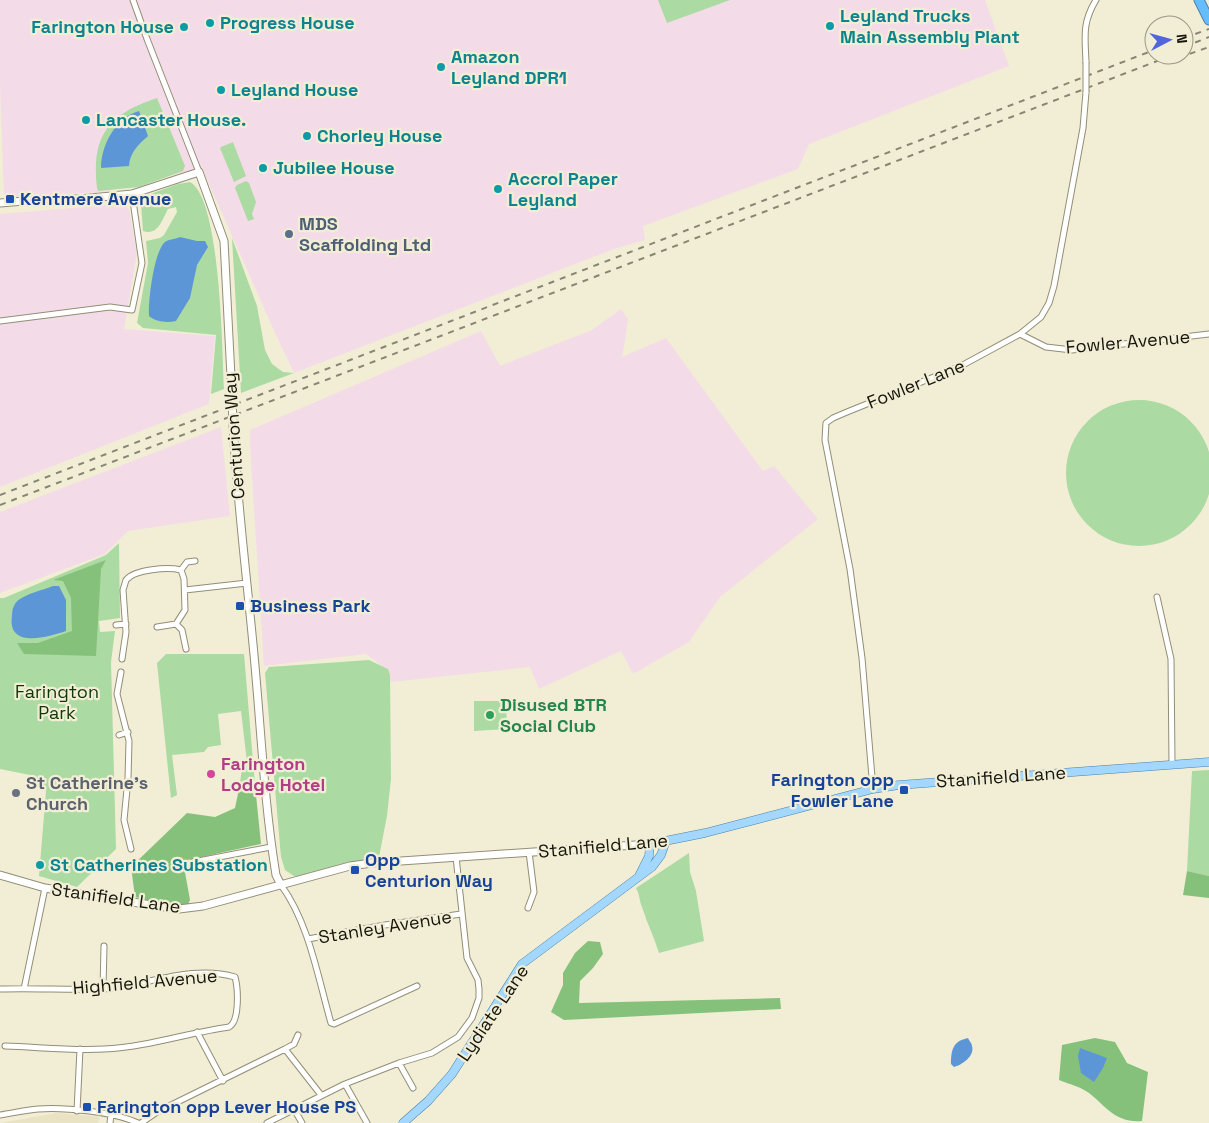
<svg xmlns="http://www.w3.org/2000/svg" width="1209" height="1123" font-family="'Space Grotesk',sans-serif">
  <rect width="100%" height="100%" fill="#f2eed5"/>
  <path fill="#f3dce8" d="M0,0h985l24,66 -200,78 -11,25 -155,57 2,14 -31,9 -320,124 -19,-40 -73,-165 -97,24 -101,5 -4,-112z
    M109,205l17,1 3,3 8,44 -13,76 91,7 -6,68 -209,83v-273z
    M621,309l7,10 -3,22 -3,16 44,-19 97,133 11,-5 44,53 -98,78 -31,45 -56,32 -12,-23 -82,38 -9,-22 -139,15 -3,-12 -22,-16 -102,12 -14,-221v-15l231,-99 19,35 92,-36z
    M221,427l9,89 -102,15 -23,23 -105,39v-81z"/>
  <path fill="#eae3c3" d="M57,1113l43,4 -2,6h-98z"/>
  <path fill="#abdaa2" d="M658,0h72l-63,23z
    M157,98l28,68 -2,5 -44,16 -41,4 -1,-3c-6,-52 11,-74 60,-90z
    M233,142l13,34 -12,6 -14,-34 1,-1z
    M246,181l3,2 7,19 -4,12 2,5 -6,2 -13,-33 2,-3z
    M190,182c31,17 32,170 34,207l-13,5 5,-59 -73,-7 -6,-5 11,-60 -2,-22 14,-3 4,-3 13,-23 -1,-5 -8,2c-6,11 -10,27 -25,22l-2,-27 4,-8 33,-12z
    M232,238l25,68 8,44 7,14 11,8 11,1 -53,20z
    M1066 473a73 73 0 1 1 146 0a73 73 0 1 1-146 0Z
    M119,543l1,75 -21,3 1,11 15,-1 -4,31 5,187 -39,38 -38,-11 7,-85 -16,-16 -30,-6v-171h4l102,-43z
    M166,654h78l11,131 -16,4 3,-20 5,-7 -6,-51 -23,3 3,31 -13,2 -4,5 -32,3 5,40 -6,3 -14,-135z
    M369,660l19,9 2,6 1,104 -4,37 -8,41 -78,19h-7l-9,-6 -4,-13 -16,-184 4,-6z
    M474,701h32l1,28 -33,2z
    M1209,770v106l-22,-5 5,-100z
    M689,853l1,19 6,19 8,50 -45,12c-5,-16 -12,-30 -17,-46 -3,-7 -2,-12 -6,-19z"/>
  <path fill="#86c17b" d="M106,560l-5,9 -5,87 -72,-2 -7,-11h21l34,-12 -1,-33 -8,-17 -10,-1z
    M255,785l6,59 -78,17 7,39 -3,7 -30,-4 -22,-6 -4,-30 56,-54 28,4 20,-9 4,-19z
    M1187,871l22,5v22l-26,-3z
    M588,941l12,1 3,12 -10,14 -13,13 -1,22 201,-5 1,11 -217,11 -13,-8 12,-27v-12l12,-20z
    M1095,1038l20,4 12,21 21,9 -6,49c-27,2 -35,-14 -53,-28 -8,-6 -20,-9 -30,-13l3,-35z"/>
  <path fill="#5d96d7" d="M139,111l9,25c-10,9 -18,16 -19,30l-28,2c0,-23 15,-51 38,-57z
    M180,237l17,4h8l3,6 -11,18 -7,33 -14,23c-9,2 -20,1 -27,-5 -1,-15 5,-65 16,-74 4,-3 11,-3 15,-5z
    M53,586h6l7,14v31c-18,6 -59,18 -54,-15 0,-7 2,-13 8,-17 9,-6 23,-9 33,-13z
    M968,1038c1,3 4,5 4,8 3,10 -10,19 -18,21l-3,-3c0,-14 2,-23 17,-26z
    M1080,1048l27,10 -4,10 -9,14 -13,-9 -3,-17z"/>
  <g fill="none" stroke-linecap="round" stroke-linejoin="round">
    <defs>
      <path id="street" d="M133,0l14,39 52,133
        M1086,62c-1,-26 -4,-39 10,-62
        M0,321l110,-14 22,3 10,-47 -10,-69
        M1020,334l26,13 26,3 137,-16
        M181,570l6,-8 8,-1
        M185,590l62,-7
        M1157,597l14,62 1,105
        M176,624l6,6 4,19
        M116,625l10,-1
        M122,659l4,-27 -3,-42 3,-10c9,-11 42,-13 55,-10l3,9 1,31 -9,14 -19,3
        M121,672l-4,22 12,47 -1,38 -4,41 7,29
        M119,735l9,-3
        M873,789l-11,-131 -12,-89 -25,-129 1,-17 7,-5 14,-6 114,-46 59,-32 21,-17 8,-14 5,-17 29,-158 3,-36
        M193,862l78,-15
        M281,885c28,38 37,93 50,138l3,1 83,-38
        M528,908l6,-16 -5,-40
        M308,939l77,-14 76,-11
        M0,989c34,-1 69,1 103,0 43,-3 88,-25 132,-12 3,11 5,44 -6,50 -42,6 -82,20 -125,22 -32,2 -66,-2 -99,-3
        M24,989l21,-101
        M103,989l1,-43
        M197,1032l26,49
        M285,1049l9,-5 4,-9
        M399,1063l14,25
        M345,1084l22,39
        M294,1109l8,14
        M77,1111l3,-62
        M0,1115c13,-2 26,-5 38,-6 26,-2 77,3 100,14
        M110,1123l1,-8
        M141,1123l16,-11 128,-63 36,46
        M267,1123l78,-39 54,-21 33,-10 26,-16 14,-19 7,-20v-9l-1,-9 -11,-22 -11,-101"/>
      <path id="secondary" d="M0,203l48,-4h32l52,-5 67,-22 25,69 8,155
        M233,424c4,77 14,154 21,231 7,73 10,147 22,220l5,10
        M0,875l45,13 106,17 28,4 24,-3 147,-40 22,-3 278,-19"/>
      <path id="primary" d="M639,876l10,-20 1,-12 55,-11 168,-44 26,-4 310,-23
        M403,1123l25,-22 24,-27 70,-110 130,-97 9,-12 5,-14"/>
      <path id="highway" d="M1199,0l10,20"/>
    </defs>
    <use href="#street" stroke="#928e77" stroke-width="7"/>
    <use href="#secondary" stroke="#928e77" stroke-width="9"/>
    <use href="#primary" stroke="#4a82a7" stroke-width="9"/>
    <use href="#highway" stroke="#4a82a7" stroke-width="11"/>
    <use href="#street" stroke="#fff" stroke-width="5"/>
    <use href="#secondary" stroke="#fff" stroke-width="7"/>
    <use href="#primary" stroke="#a3d7fd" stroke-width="8"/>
    <use href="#highway" stroke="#66bdfb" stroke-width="9"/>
    <path stroke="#878573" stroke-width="2" stroke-dasharray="6 6" stroke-linecap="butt" d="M1184,38l25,-9
      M1184,47l25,-10
      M1167,62l42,-15
      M0,495l1154,-445
      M0,505l1173,-450"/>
    <defs>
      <path id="street-bridge" d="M1086,62v30"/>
      <path id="secondary-bridge" d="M232,396l1,28"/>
    </defs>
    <use href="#street-bridge" stroke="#928e77" stroke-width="7" stroke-linecap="butt"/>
    <use href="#secondary-bridge" stroke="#928e77" stroke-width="9" stroke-linecap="butt"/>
    <use href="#street-bridge" stroke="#fff" stroke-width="5"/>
    <use href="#secondary-bridge" stroke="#fff" stroke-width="7"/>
  </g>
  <g fill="#0f9aa8" stroke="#f2eed5" stroke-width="2">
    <circle cx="210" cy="23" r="5"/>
    <circle cx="830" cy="26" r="5"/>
    <circle cx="184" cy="27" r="5"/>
    <circle cx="441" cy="67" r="5"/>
    <circle cx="221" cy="90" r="5"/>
    <circle cx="86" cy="120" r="5"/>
    <circle cx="307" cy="136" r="5"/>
    <circle cx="263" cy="168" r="5"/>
    <circle cx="498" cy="189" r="5"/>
    <circle cx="40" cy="865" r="5"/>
  </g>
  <g fill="#1a4fb4" stroke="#f2eed5" stroke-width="2">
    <rect x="5" y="194" width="10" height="10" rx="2.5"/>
    <rect x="235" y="601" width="10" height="10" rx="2.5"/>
    <rect x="899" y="785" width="10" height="10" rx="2.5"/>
    <rect x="350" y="865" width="10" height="10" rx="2.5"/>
    <rect x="82" y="1102" width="10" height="10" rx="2.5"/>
  </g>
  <circle fill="#5c6f8a" stroke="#f2eed5" stroke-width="2" cx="289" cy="234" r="5"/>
  <circle fill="#2e9e5b" stroke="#f2eed5" stroke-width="2" cx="490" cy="715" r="5"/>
  <circle fill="#d1479c" stroke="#f2eed5" stroke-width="2" cx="211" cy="774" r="5"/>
  <circle fill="#6b7280" stroke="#f2eed5" stroke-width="2" cx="16" cy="793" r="5"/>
  <g text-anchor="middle" stroke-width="4.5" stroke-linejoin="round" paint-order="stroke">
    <g font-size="18" font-weight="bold" fill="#0d838f" stroke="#f2eed5" text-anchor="start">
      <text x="840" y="22">Leyland Trucks<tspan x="840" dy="21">Main Assembly Plant</tspan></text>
      <text x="220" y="29">Progress House</text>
      <text x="174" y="33" text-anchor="end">Farington House</text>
      <text x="451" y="63">Amazon<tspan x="451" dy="21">Leyland DPR1</tspan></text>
      <text x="231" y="96">Leyland House</text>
      <text x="96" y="126">Lancaster House.</text>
      <text x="317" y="142">Chorley House</text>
      <text x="273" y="174">Jubilee House</text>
      <text x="508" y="185">Accrol Paper<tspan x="508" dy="21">Leyland</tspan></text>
      <text x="50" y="871">St Catherines Substation</text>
    </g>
    <g font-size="18" font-weight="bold" fill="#164399" stroke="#f2eed5" text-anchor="start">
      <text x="20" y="205">Kentmere Avenue</text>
      <text x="250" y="612">Business Park</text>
      <text x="894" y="786" text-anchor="end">Farington opp<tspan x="894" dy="21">Fowler Lane</tspan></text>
      <text x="365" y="866">Opp<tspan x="365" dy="21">Centurion Way</tspan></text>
      <text x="97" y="1113">Farington opp Lever House PS</text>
    </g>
    <g font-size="18" font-weight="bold" fill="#4e5e75" stroke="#f2eed5" text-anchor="start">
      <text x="299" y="230">MDS<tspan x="299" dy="21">Scaffolding Ltd</tspan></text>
    </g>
    <g font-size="18" fill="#15140b" stroke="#f2eed5">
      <text transform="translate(1128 342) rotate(-5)" y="6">Fowler Avenue</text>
      <text transform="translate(916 384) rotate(-22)" y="6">Fowler Lane</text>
      <text transform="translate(234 436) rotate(-94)" y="6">Centurion Way</text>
      <text transform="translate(1001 777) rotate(-4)" y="6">Stanifield Lane</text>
      <text transform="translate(603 846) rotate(-5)" y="6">Stanifield Lane</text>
      <text transform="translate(116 898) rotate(8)" y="6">Stanifield Lane</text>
      <text transform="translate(385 927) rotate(-9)" y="6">Stanley Avenue</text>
      <text transform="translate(145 982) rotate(-5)" y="6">Highfield Avenue</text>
      <text transform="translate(493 1013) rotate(-56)" y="6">Lydiate Lane</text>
    </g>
    <g font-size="18" fill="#0e3606" stroke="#f2eed5">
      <text x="57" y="698">Farington<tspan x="57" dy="21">Park</tspan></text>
    </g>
    <g font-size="18" font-weight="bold" fill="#27864d" stroke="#f2eed5" text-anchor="start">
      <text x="500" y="711">Disused BTR<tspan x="500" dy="21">Social Club</tspan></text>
    </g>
    <g font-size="18" font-weight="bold" fill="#b23c85" stroke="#f2eed5" text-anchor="start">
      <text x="221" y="770">Farington<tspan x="221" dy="21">Lodge Hotel</tspan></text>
    </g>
    <g font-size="18" font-weight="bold" fill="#5b616d" stroke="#f2eed5" text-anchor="start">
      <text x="26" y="789">St Catherine's<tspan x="26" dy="21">Church</tspan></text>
    </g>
  </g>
  <g transform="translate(1169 40) rotate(84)"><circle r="24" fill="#f2eed5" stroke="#9a9784"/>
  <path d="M0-4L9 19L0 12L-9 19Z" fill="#5166db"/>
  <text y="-8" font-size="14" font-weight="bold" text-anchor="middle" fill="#15140b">N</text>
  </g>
</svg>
